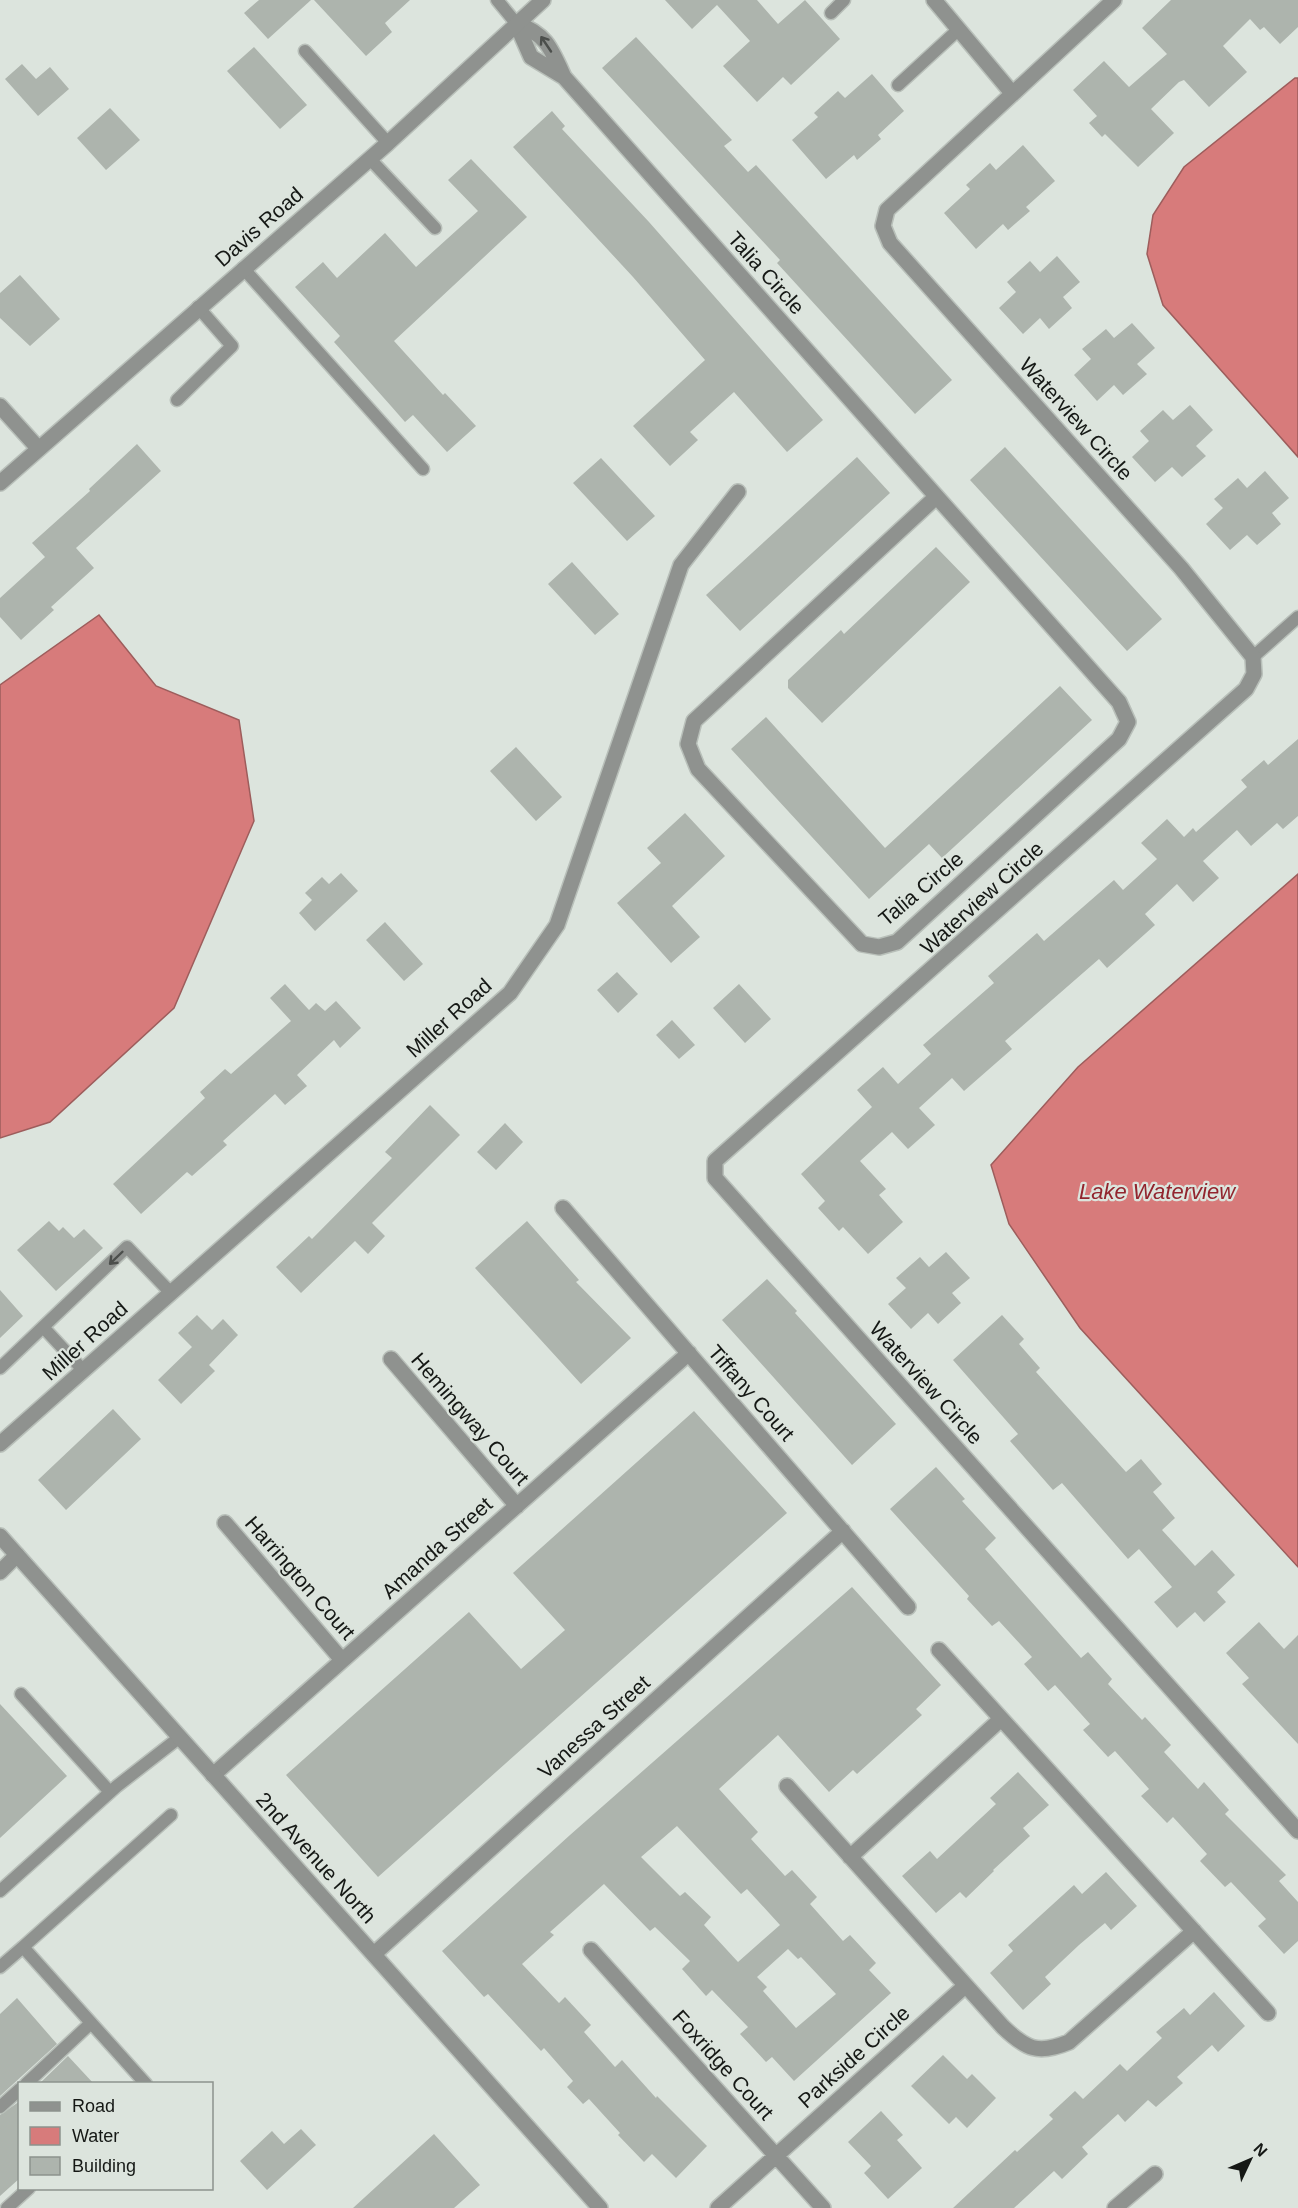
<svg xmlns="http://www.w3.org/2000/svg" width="1298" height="2208" font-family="Arial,sans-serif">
  <rect width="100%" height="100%" fill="#dce4dd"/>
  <path fill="#d77b7b" stroke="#9d5d5c" stroke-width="1.5" d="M1295,78h3v379l-135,-152 -16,-51 6,-39 31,-48z
    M99,615l57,71 83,34 15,101 -80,187 -124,114 -50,16v-453z
    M1298,874v693l-218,-239 -71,-104 -18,-59 87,-98z"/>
  <path fill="#adb4ad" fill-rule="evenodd" d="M259,0h52l-43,39 -24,-26z
    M314,0h96l-25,23 7,9 -26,24z
    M665,0h92l21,24 27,-24 35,39 -49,46 -8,-8 -26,25 -34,-36 27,-25 -33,-36 -25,24z
    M1171,0h127v27l-18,17 -16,-17 -4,3 -10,-11 -27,27 24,26 -38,35 -25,-27 -5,2 -28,27 23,24 -36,34 -33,-33 -3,3 -13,-14 8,-7 -24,-26 31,-29 25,26 38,-33 -25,-26z
    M636,37l96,103 -8,6 24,26 8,-7 196,215 -37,34 -138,-151 3,-3 -178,-192z
    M254,47l53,58 -27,24 -53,-58z
    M22,64l14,15 14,-12 19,22 -31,27 -33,-37z
    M872,74l32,37 -26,24 3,4 -24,21 -3,-5 -28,24 -34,-39 26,-23 -4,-4 24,-22 7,7z
    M110,108l30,32 -34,30 -29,-32z
    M552,111l13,15 -3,3 87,93 174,198 -36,32 -53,-60 -44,40 8,8 -28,26 -37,-40 72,-66 -72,-83 -120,-130z
    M1023,145l32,36 -29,26 4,4 -22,19 -5,-6 -27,25 -32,-36 26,-24 -4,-4 24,-22 6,7z
    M471,159l56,58 -133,124 49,54 2,-2 31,33 -29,26 -34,-37 -8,7 -14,-16 -57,-64 6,-6 -45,-49 28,-25 14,16 48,-45 31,34 62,-56 -30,-31z
    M1057,256l23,26 -17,15 9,11 -23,21 -9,-11 -17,16 -24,-26 17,-16 -9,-10 23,-21 10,11z
    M20,275l40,44 -30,27 -30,-28v-25z
    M1132,323l23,25 -18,16 10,10 -24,21 -9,-10 -17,16 -23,-26 17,-16 -9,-10 24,-20 8,9z
    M1190,405l23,25 -17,16 10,10 -24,21 -10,-10 -17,15 -23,-25 17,-16 -9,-10 23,-21 10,10z
    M137,444l24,27 -85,77 18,20 -43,39 3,3 -33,30 -21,-23v-19l45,-41 -13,-14 58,-52 -1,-2z
    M1005,447l157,172 -35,32 -157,-171z
    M857,457l33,36 -150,138 -34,-36z
    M601,458l54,58 -28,25 -54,-58z
    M1265,471l24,27 -17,15 9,11 -24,21 -10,-10 -17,15 -24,-26 17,-16 -9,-9 24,-21 9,10z
    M936,547l34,35 -148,141 -34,-35v-8l53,-50 3,4z
    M572,562l47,52 -24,21 -47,-51z
    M1060,686l32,34 -150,138 -13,-14 -60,55 -138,-150 35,-32 119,131z
    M1298,739v77l-15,13 -6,-6 -26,23 -14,-16 -34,31 16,17 -26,24 -16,-18 -32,30 10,11 -48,43 -8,-9 -94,82 7,8 -48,42 -12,-13 -33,30 16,17 -27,24 -16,-17 -32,29 26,28 -7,6 24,27 -35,32 -25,-27 -4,4 -21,-23 7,-7 -24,-27 71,-67 -15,-17 26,-23 15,17 33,-30 -8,-9 71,-62 -6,-7 49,-43 7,8 70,-61 9,10 34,-31 -16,-16 26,-24 17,18 9,-9 3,4 51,-45 -6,-7 23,-20 4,5z
    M516,747l46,50 -26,24 -46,-50z
    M685,813l40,43 -53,50 28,31 -29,26 -54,-60 44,-40 -14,-15z
    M341,873l17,18 -43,40 -16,-18 13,-13 -7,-7 17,-16 7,7z
    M385,922l38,42 -19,17 -38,-41z
    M617,972l21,22 -20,19 -21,-23z
    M285,984l24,26 7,-7 9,8 11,-10 25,27 -21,20 -6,-8 -37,35 10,11 -22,19 -10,-11 -52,47 4,4 -35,31 -5,-4 -46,42 -28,-30 92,-86 -5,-6 25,-23 6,5 60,-53 -21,-23z
    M739,984l32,35 -26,24 -32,-35z
    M672,1020l23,25 -16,14 -23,-24z
    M430,1105l30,30 -88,88 13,13 -17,18 -13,-13 -54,52 -25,-26 33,-31 3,3 80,-81 -7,-6z
    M505,1123l18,19 -27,28 -19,-18z
    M49,1221l10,10 4,-4 11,11 10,-9 19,19 -47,43 -39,-41z
    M527,1221l52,59 -3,2 55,56 -50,46 -106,-116z
    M946,1252l24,26 -18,15 9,10 -23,21 -10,-11 -17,16 -23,-25 18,-16 -10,-10 24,-21 9,10z
    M767,1279l30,32 -2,2 101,111 -44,41 -130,-145z
    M0,1290l23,26 -23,22z
    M197,1315l15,15 11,-11 15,16 -29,30 6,6 -34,33 -23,-24 34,-33 -14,-14z
    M1002,1315l22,24 -5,5 21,24 -4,4 90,100 15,-13 21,25 -9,8 22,26 -13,12 33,36 17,-16 23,25 -18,17 9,10 -22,20 -9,-10 -18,16 -23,-26 18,-15 -33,-38 -11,10 -66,-76 -9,7 -43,-49 8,-7 -65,-74z
    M113,1409l28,30 -75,71 -28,-30z
    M694,1411l93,102 -409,364 -92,-102 183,-163 52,57 44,-39 -52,-57z
    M936,1467l29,32 -3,2 34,37 -11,11 96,109 7,-6 24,27 -4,5 34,36 3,-3 26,28 -7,7 34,37 6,-7 25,28 -4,4 61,61 -7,6 19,21v39l-14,13 -26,-28 8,-7 -35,-37 -6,5 -25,-26 7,-7 -34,-37 -6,6 -26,-27 8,-7 -34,-38 -7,6 -25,-27 7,-6 -35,-39 -7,6 -24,-27 8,-7 -33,-36 -7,5 -25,-27 2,-3 -79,-87z
    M852,1587l89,98 -25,24 6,6 -65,59 -4,-4 -24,22 -51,-57 -59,54 39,43 -7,7 34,37 7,-6 25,27 -7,7 33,37 7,-6 26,28 -7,7 22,23 -97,88 -22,-24 -6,5 -26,-28 8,-7 -36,-37 -6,6 -24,-27 8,-8 -35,-34 -5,4 -46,-47 -54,48 4,3 -32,29 37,39 6,-6 26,28 -7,7 31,35 7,-7 34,38 1,-2 50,50 -31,32 -24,-24 -8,8 -26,-27 2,-2 -31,-34 -6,5 -16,-17 6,-6 -29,-33 -3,3 -53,-57 -4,3 -42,-46 128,-116zM677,1826l64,68 6,-5 33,36 -42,37 -34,-37 7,-8 -26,-25 -5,4 -39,-39zM788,1949l10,10 3,-2 35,37 -40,34 -33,-37 4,-4 -10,-10z
    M1259,1622l25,27 14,-14v109l-56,-60 7,-6 -23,-25z
    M0,1704l67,72 -67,62z
    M1018,1772l31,33 -26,23 7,8 -37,34 1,1 -28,27 -6,-6 -24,21 -34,-37 28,-25 7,8 59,-55 -6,-6z
    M1106,1872l31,34 -26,24 -6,-7 -26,22 -34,32 6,7 -28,26 -33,-37 23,-22 -5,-6 66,-60 8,9z
    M1214,1992l31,34 -27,26 -6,-7 -35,32 6,6 -27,24 -8,-7 -23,22 -7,-8 -36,33 6,7 -26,25 -8,-8 -40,37h-61l62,-58 2,2 36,-33 -4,-4 26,-24 8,8 37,-35 7,7 35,-33 -6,-6 28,-24 6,7z
    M17,1998l40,46 -57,52v-82z
    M943,2055l24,24 5,-5 24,24 -29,30 -11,-11 -7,7 -38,-38z
    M68,2056l26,28h-55z
    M20,2101v77l-20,18v-81z
    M881,2111l22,24 -6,5 25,28 -34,31 -24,-26 7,-7 -23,-24z
    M301,2129l15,16 -49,45 -27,-29 32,-30 12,13z
    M434,2134l46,51 -26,23h-101z"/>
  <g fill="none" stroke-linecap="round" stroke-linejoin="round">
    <defs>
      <path id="service" d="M497,0l19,23
        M831,13l13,-13
        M305,51l83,92
        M898,85l61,-56
        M370,159l65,69
        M243,268l180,201
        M177,400l55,-54 -34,-39
        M1253,657l45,-40
        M43,1327l40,43
        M0,1368l127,-121 44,46
        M21,1694l89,98
        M0,1891l117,-105 63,-49
        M23,1947l148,-132
        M0,1967l23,-20 123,137
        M26,2084l65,-61
        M0,2107l20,-18
        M7,2208l22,-20"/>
      <path id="minor" d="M934,0l78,93
        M1114,0l-227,210 -4,16 7,17 291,325 72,89 1,17 -8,15 -531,472v17l583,653
        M516,23l15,34 33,20 555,625 9,20 -9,17 -222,203 -18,5 -17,-3 -164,-175 -10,-25 6,-23 242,-224
        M516,23c30,11 35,25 48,54
        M563,1208l345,399
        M391,1359l126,147
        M0,1444l510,-451 47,-68 124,-360 57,-73
        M225,1523l117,137
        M0,1572l17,-17
        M939,1650l329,363
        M213,1775l476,-422
        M787,1786l216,241c23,22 35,28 66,15l125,-111
        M850,1857l151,-138
        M591,1950l232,258
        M374,1954l469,-423
        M718,2208l247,-222
        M1115,2208l40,-34"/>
      <path id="tertiary" d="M0,406l38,42
        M0,483l388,-340 155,-143
        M0,1536l600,672"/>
    </defs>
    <use href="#service" stroke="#b8bfb9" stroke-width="15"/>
    <use href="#minor" stroke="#b8bfb9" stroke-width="18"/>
    <use href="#tertiary" stroke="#b8bfb9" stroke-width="18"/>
    <use href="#service" stroke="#8f928f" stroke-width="12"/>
    <use href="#minor" stroke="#8f928f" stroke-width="15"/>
    <use href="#tertiary" stroke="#8f928f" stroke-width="15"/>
  </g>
  <defs><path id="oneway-shaft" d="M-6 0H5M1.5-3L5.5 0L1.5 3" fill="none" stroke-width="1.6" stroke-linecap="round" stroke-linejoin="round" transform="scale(1.5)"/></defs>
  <g stroke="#4c4f4c">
    <use href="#oneway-shaft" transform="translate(546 44) rotate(-124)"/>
    <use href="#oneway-shaft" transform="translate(116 1258) rotate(136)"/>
  </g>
  <g text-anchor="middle" stroke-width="4.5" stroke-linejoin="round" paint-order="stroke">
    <g font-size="21" fill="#151815" stroke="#dce4dd">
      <text transform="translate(259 227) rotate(-41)" y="7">Davis Road</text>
      <text transform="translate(766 273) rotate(48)" y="7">Talia Circle</text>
      <text transform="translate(1076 419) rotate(48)" y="7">Waterview Circle</text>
      <text transform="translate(921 889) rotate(-40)" y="7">Talia Circle</text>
      <text transform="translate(982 898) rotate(-42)" y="7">Waterview Circle</text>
      <text transform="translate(449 1018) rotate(-42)" y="7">Miller Road</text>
      <text transform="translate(85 1341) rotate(-42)" y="7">Miller Road</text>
      <text transform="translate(926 1383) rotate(48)" y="7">Waterview Circle</text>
      <text transform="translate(751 1393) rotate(49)" y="7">Tiffany Court</text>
      <text transform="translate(470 1419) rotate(49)" y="7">Hemingway Court</text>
      <text transform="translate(437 1548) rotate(-42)" y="7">Amanda Street</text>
      <text transform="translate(300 1578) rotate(49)" y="7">Harrington Court</text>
      <text transform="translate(594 1727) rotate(-42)" y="7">Vanessa Street</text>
      <text transform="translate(316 1858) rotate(48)" y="7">2nd Avenue North</text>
      <text transform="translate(854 2057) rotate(-42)" y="7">Parkside Circle</text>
      <text transform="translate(723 2065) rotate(48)" y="7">Foxridge Court</text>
    </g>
    <g font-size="22" font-style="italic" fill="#92252e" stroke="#dce4dd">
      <text x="1157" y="1199">Lake Waterview</text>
    </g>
  </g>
  <rect x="18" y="2082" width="195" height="108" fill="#dce4dd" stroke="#8c928d" stroke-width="1.5"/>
  <rect x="30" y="2102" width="30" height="9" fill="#8f928f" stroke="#8c928d" stroke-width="1.5"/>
  <text x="72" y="2112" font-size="18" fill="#151815">Road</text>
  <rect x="30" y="2127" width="30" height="18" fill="#d77b7b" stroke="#8c928d" stroke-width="1.5"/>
  <text x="72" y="2142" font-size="18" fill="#151815">Water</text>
  <rect x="30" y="2157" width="30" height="18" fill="#adb4ad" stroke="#8c928d" stroke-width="1.5"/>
  <text x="72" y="2172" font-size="18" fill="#151815">Building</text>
  <g transform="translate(1250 2160) rotate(46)" stroke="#dce4dd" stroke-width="4.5" paint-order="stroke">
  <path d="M0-4.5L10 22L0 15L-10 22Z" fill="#151815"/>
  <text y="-9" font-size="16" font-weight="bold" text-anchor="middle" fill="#151815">N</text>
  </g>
</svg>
